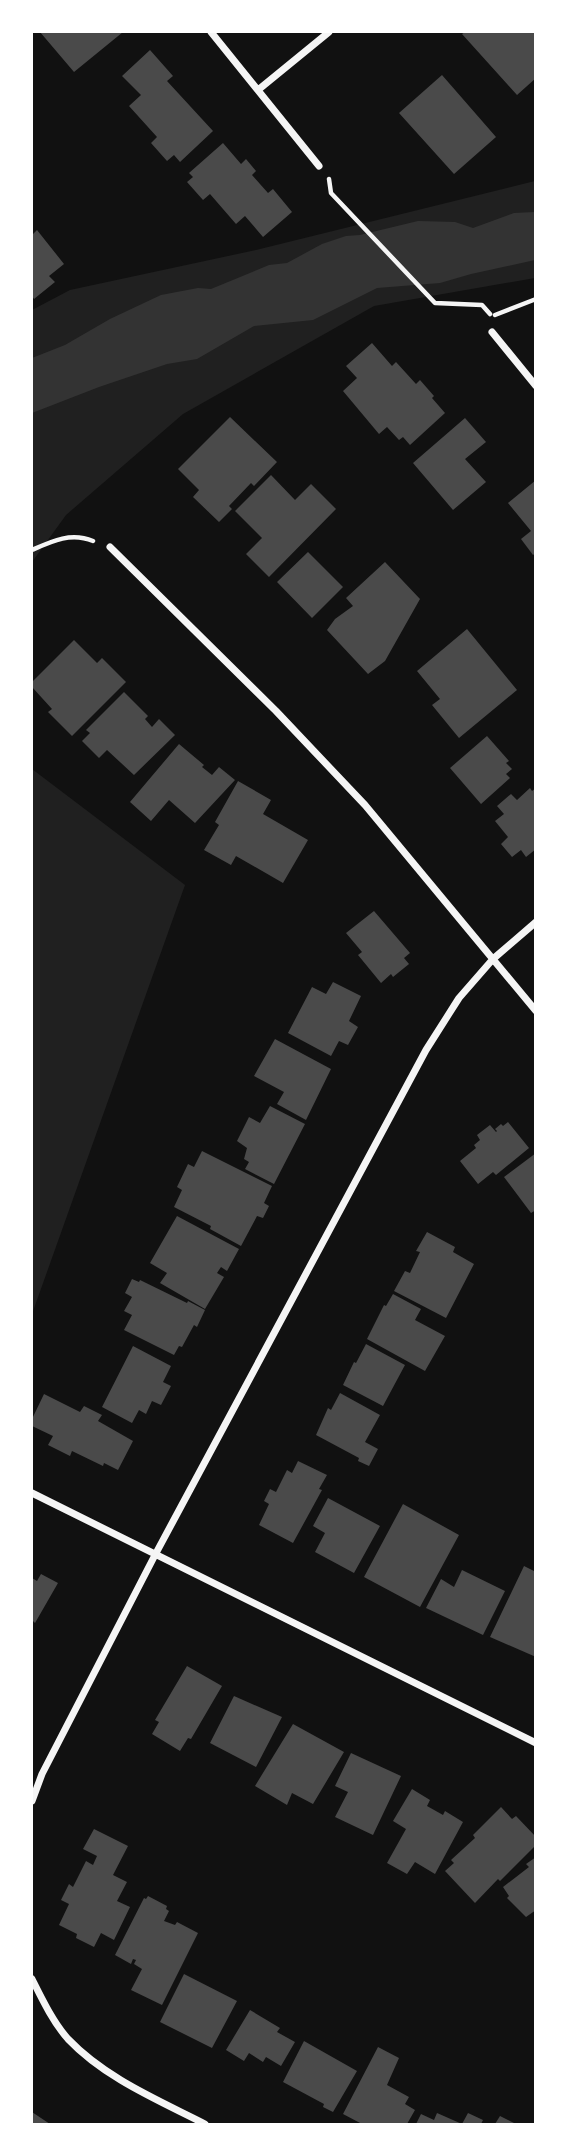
<svg xmlns="http://www.w3.org/2000/svg" width="567" height="2156" font-family="Commissioner,sans-serif">
  <rect width="100%" height="100%" fill="#111"/>
  <path fill="#202020" d="M535,181v97l-161,28 -191,108 -117,101 -34,47v-252l38,-20 186,-40z
    M32,769l153,116 -153,429z"/>
  <path fill="#333" d="M535,212v48l-64,14 -31,9 -63,5 -64,32 -59,6 -57,33 -30,5 -68,23 -67,26v-55l33,-13 45,-26 51,-24 37,-7 13,1 58,-24 18,-2 35,-19 24,-8 14,-1 58,-14 37,1 18,6 41,-15z"/>
  <path fill="#4a4a4a" d="M40,32h83l-49,40z
    M465,32h71v46l-19,17 -55,-61z
    M150,50l23,26 -6,5 46,50 -33,31 -6,-7 -7,6 -16,-18 6,-6 -28,-31 12,-11 -19,-19z
    M442,75l54,62 -42,37 -55,-61z
    M223,143l18,21 5,-5 10,12 -4,4 16,18 5,-4 19,23 -29,25 -18,-21 -9,8 -26,-30 -7,6 -16,-18 6,-5 -4,-4z
    M37,230l27,34 -15,12 6,6 -21,17 -2,-3v-61z
    M372,343l20,23 4,-4 20,22 4,-4 14,16 -2,2 13,15 -35,32 -7,-8 -4,3 -12,-13 -8,7 -36,-43 14,-13 -11,-12z
    M230,417l47,45 -23,24 -3,-3 -22,23 3,3 -13,13 -26,-25 6,-7 -21,-21z
    M465,418l21,24 -21,17 21,23 -33,28 -40,-47z
    M271,475l24,25 16,-16 25,25 -67,68 -23,-23 16,-16 -27,-27z
    M536,480v73l-3,2 -12,-16 10,-8 -23,-28z
    M308,552l35,35 -31,31 -35,-36z
    M385,562l35,37 -35,62 -17,13 -41,-44 8,-11 18,-13 -7,-8z
    M467,629l50,61 -58,48 -27,-33 8,-6 -23,-28z
    M74,640l23,23 5,-5 24,24 -54,54 -24,-24 4,-3 -20,-22v-5z
    M124,692l24,24 -3,3 7,8 7,-8 16,16 -41,40 -27,-25 -8,8 -17,-17 8,-8 -4,-3z
    M487,736l22,25 -3,2 6,6 -6,5 4,4 -29,26 -31,-36z
    M179,744l25,21 -2,2 10,8 7,-8 16,13 -40,43 -26,-23 -18,21 -21,-19z
    M238,781l33,19 -8,14 45,26 -25,43 -47,-27 -5,9 -27,-15 15,-25 -4,-3z
    M530,788l2,3 4,-3v61l-10,8 -5,-7 -9,7 -11,-13 7,-7 -13,-16 9,-7 -7,-8 14,-12 6,6z
    M374,911l36,42 -6,5 5,6 -16,13 -2,-3 -10,9 -23,-28 4,-3 -16,-19z
    M333,982l28,14 -12,25 9,6 -10,18 -9,-4 -8,15 -43,-23 24,-46 14,7z
    M275,1039l56,30 -25,51 -29,-16 7,-12 -30,-16z
    M270,1106l35,18 -31,60 -29,-15 4,-7 -5,-3 3,-11 -10,-7 12,-24 11,6z
    M508,1122l21,26 -33,27 -3,-3 -15,12 -18,-23 16,-13 -2,-3 6,-5 -3,-5 13,-10 6,7 1,-1 -2,-2 6,-5 2,2z
    M202,1151l70,35 -8,17 5,3 -6,12 -6,-2 -16,30 -31,-17 1,-3 -37,-19 8,-17 -5,-3 11,-23 6,3z
    M536,1153v57l-5,3 -27,-36z
    M177,1216l62,33 -12,22 -6,-4 -4,6 7,4 -19,32 -45,-26 7,-10 -17,-10z
    M427,1232l28,15 -2,5 21,12 -28,54 -52,-27 11,-20 5,2 10,-21 -4,-1z
    M132,1279l7,3 1,-2 47,23 1,-2 17,9 -8,17 -3,-2 -12,22 -3,-1 -5,9 -50,-25 8,-15 -8,-4 8,-14 -7,-4z
    M393,1294l28,15 -6,11 30,16 -20,35 -58,-32 17,-34 2,1z
    M366,1344l39,21 -22,41 -40,-21 11,-23 2,1z
    M133,1346l38,20 -8,16 8,4 -10,19 -9,-4 -6,13 -7,-4 -7,13 -30,-16z
    M340,1393l40,22 -15,27 13,7 -9,17 -11,-5 1,-3 -43,-23 12,-27 3,2z
    M44,1394l36,18 4,-6 18,9 -4,6 35,20 -15,29 -14,-7 -1,3 -31,-15 -2,5 -22,-11 5,-9 -21,-10v-7z
    M298,1461l29,14 -8,14 3,1 -29,53 -34,-18 10,-21 -5,-3 6,-12 6,3 11,-22 5,3z
    M328,1498l52,28 -26,47 -39,-21 10,-19 -12,-7z
    M403,1504l56,31 -39,72 -56,-30z
    M524,1566l12,6v85l-46,-20z
    M462,1570l43,21 -22,44 -57,-27 15,-29 13,8z
    M41,1574l17,9 -23,40 -3,-3v-42l5,3z
    M187,1666l35,20 -31,53 -3,-1 -8,13 -28,-17 7,-12 -4,-2z
    M234,1696l48,21 -26,50 -46,-24z
    M293,1724l51,28 -31,52 -21,-11 -5,12 -32,-19z
    M351,1753l50,23 -28,59 -38,-18 13,-25 -13,-6z
    M412,1789l18,11 -3,6 16,9 2,-4 18,11 -28,52 -20,-12 -8,12 -20,-11 19,-34 -13,-8z
    M501,1807l11,12 4,-3 20,21v8l-36,36 -2,-2 -23,24 -30,-32 9,-8 -3,-3 24,-22 -2,-3z
    M94,1829l34,17 -15,29 14,7 -10,19 13,6 -16,33 -13,-7 -7,14 -18,-9 1,-4 -18,-9 10,-21 -8,-4 8,-16 4,3 13,-26 7,4 4,-9 -14,-7z
    M536,1857v53l-10,7 -19,-19 2,-2 -6,-9 26,-20 -3,-3z
    M148,1896l19,10 -1,3 3,2 -5,10 11,4 2,-3 21,11 -36,72 -31,-15 11,-21 -8,-5 2,-4 -3,-1 -2,5 -16,-9 29,-57 2,1z
    M184,1974l53,27 -25,47 -52,-26z
    M250,2010l30,18 -3,4 18,10 -14,24 -15,-9 -3,5 -14,-9 -5,8 -18,-11z
    M304,2041l53,30 -24,41 -10,-5 1,-3 -41,-22z
    M378,2047l21,11 -12,27 22,12 -4,7 10,6 -8,14h-45l-19,-10z
    M32,2112l18,12h-18z
    M437,2113l25,11h-46l5,-10 13,6z
    M468,2113l15,7 -2,4h-19z
    M500,2116l16,8h-21z"/>
  <g fill="none" stroke-linecap="round" stroke-linejoin="round">
    <path stroke="#f5f5f5" stroke-width="4.5" d="M329,179l2,14 104,110 47,2 8,9
      M495,315l41,-16
      M32,550c20,-9 39,-18 61,-9"/>
    <path stroke="#f5f5f5" stroke-width="7" d="M211,32l108,134
      M258,90l71,-58
      M492,332l44,54
      M110,547l166,164 89,94 171,206
      M32,1493l504,250
      M32,1801l10,-27 113,-219 271,-505 33,-52 34,-39 43,-37
      M32,1979c10,20 21,43 36,60 37,39 90,61 137,85"/>
  </g>
  <rect width="567" height="2156" fill="none" stroke="#ffffff" stroke-width="66"/>
</svg>
